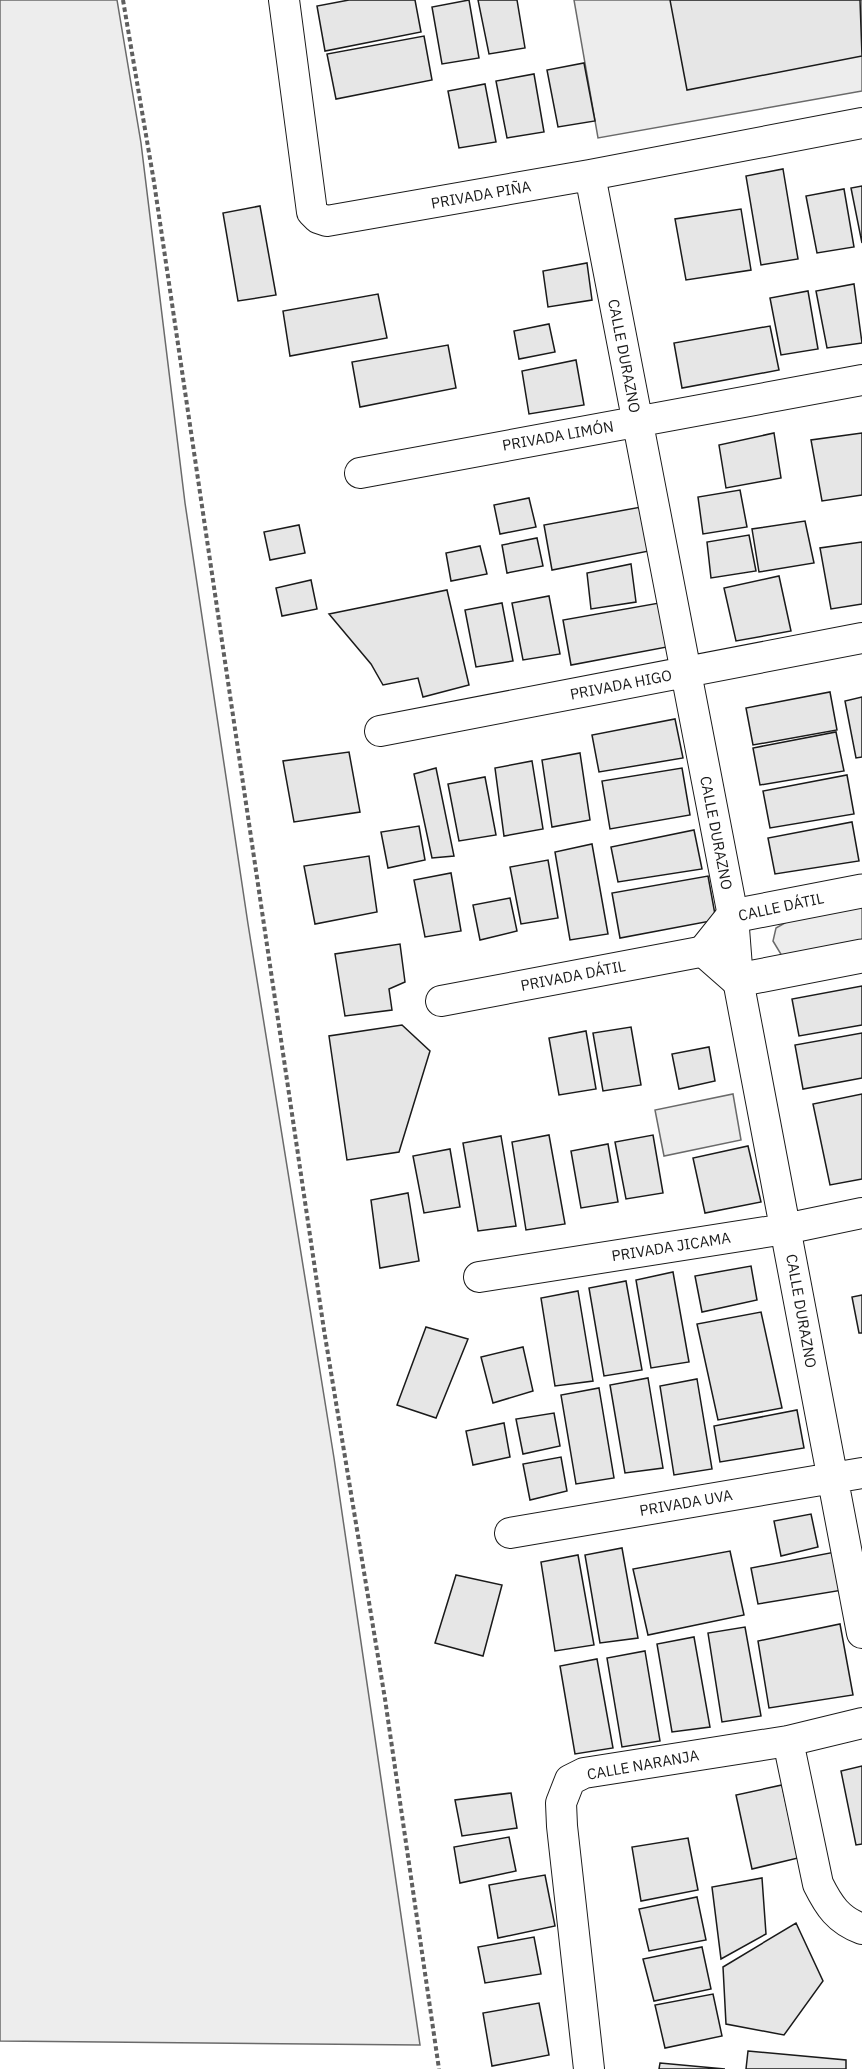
<svg xmlns="http://www.w3.org/2000/svg" width="862" height="2069" font-family="'IBM Plex Sans',sans-serif">
  <rect width="100%" height="100%" fill="#fff"/>
  <path fill="#ededed" stroke="#6a6a6a" stroke-width="1.5" d="M0,0h117l24,143 44,360 63,421 86,534 86,587 -420,-4z
    M574,0h288v91l-264,47z
    M862,907v42l-80,7 -9,-15 3,-13 14,-8z
    M733,1094l8,46 -77,16 -9,-46z"/>
  <path fill="#e6e6e6" stroke="#1a1a1a" stroke-width="1.5" d="M349,0h66l6,32 -96,19 -8,-45z
    M469,0l10,58 -37,6 -10,-57z
    M478,0h39l8,48 -36,6z
    M670,0h190l2,56 -175,34z
    M424,36l8,44 -96,19 -9,-45z
    M584,63l11,58 -37,6 -11,-57z
    M534,74l10,58 -37,6 -11,-57z
    M485,84l11,58 -37,6 -11,-57z
    M783,169l15,90 -37,6 -15,-89z
    M862,186v57l-11,-55z
    M844,189l10,58 -37,6 -11,-57z
    M260,206l16,89 -38,6 -15,-88z
    M741,209l10,61 -65,10 -11,-61z
    M587,263l5,37 -44,7 -5,-36z
    M854,284l8,59 -35,5 -11,-57z
    M808,291l10,58 -37,6 -11,-57z
    M378,294l9,44 -97,18 -7,-45z
    M549,324l6,28 -36,7 -5,-28z
    M770,326l9,44 -97,18 -8,-45z
    M448,345l8,43 -96,19 -8,-45z
    M576,360l8,45 -55,9 -7,-43z
    M774,433l7,45 -55,10 -7,-43z
    M862,433v62l-40,6 -11,-61z
    M740,490l7,37 -44,7 -5,-37z
    M529,498l7,29 -36,7 -6,-29z
    M641,507l8,44 -97,19 -8,-45z
    M805,521l9,42 -55,9 -7,-43z
    M299,525l6,28 -35,7 -6,-28z
    M749,535l7,36 -45,7 -4,-36z
    M537,538l6,28 -36,7 -5,-28z
    M862,542v62l-31,5 -11,-61z
    M480,546l7,28 -36,7 -5,-28z
    M631,564l5,38 -45,7 -4,-36z
    M779,576l12,55 -55,10 -12,-53z
    M311,580l6,29 -35,7 -6,-28z
    M447,590l22,95 -46,12 -5,-19 -35,7 -12,-21 -42,-50z
    M549,596l11,58 -37,6 -11,-57z
    M502,603l11,58 -37,6 -11,-57z
    M659,603l8,44 -96,18 -8,-45z
    M830,692l7,38 -84,15 -7,-37z
    M862,697v60l-6,1 -11,-57z
    M675,719l8,39 -84,14 -7,-37z
    M836,732l8,39 -84,14 -7,-37z
    M349,752l11,60 -66,10 -11,-61z
    M580,753l10,67 -38,7 -10,-67z
    M532,761l11,68 -39,7 -9,-68z
    M436,768l18,88 -22,2 -18,-84z
    M682,768l8,47 -80,14 -8,-48z
    M847,775l7,39 -84,14 -7,-37z
    M485,777l11,58 -37,6 -11,-57z
    M852,822l7,39 -84,13 -7,-36z
    M419,826l6,34 -37,8 -7,-36z
    M694,830l8,39 -84,13 -7,-35z
    M592,844l16,90 -38,6 -15,-88z
    M369,856l8,56 -62,12 -11,-58z
    M548,860l10,58 -37,6 -11,-57z
    M451,873l10,58 -36,6 -11,-57z
    M708,876l8,44 -96,18 -8,-45z
    M510,898l7,33 -37,9 -7,-35z
    M400,944l5,38 -16,7 3,21 -47,6 -10,-62z
    M862,986v39l-63,11 -7,-37z
    M402,1025l28,26 -31,101 -52,8 -18,-124z
    M631,1027l10,58 -38,6 -10,-58z
    M586,1031l10,58 -37,6 -10,-57z
    M862,1033v45l-59,11 -8,-44z
    M709,1047l6,34 -36,8 -7,-35z
    M862,1094v85l-32,6 -17,-81z
    M549,1135l16,89 -39,6 -14,-88z
    M653,1135l10,58 -37,6 -11,-57z
    M501,1136l15,90 -38,5 -15,-88z
    M608,1144l10,58 -37,6 -10,-57z
    M748,1146l13,56 -56,11 -12,-55z
    M450,1149l10,58 -36,6 -11,-57z
    M408,1193l11,68 -39,7 -9,-68z
    M751,1266l6,34 -55,12 -7,-36z
    M673,1272l16,90 -38,6 -15,-88z
    M626,1281l16,89 -38,6 -15,-88z
    M578,1291l15,90 -38,5 -14,-88z
    M862,1295v38h-3l-7,-36z
    M761,1312l21,96 -64,12 -21,-96z
    M426,1327l42,12 -32,79 -39,-13z
    M523,1347l10,44 -40,12 -12,-46z
    M648,1378l15,90 -38,5 -15,-88z
    M697,1379l15,90 -38,6 -14,-89z
    M599,1388l15,90 -38,6 -15,-89z
    M797,1410l7,38 -84,14 -6,-36z
    M554,1413l6,33 -37,8 -7,-35z
    M504,1423l6,34 -37,8 -7,-34z
    M561,1457l6,34 -37,9 -7,-36z
    M811,1514l7,33 -37,9 -7,-35z
    M622,1548l16,90 -38,5 -15,-88z
    M730,1551l14,64 -96,20 -15,-66z
    M835,1552l8,38 -85,14 -7,-36z
    M578,1555l16,90 -39,6 -14,-89z
    M456,1575l46,10 -19,71 -48,-13z
    M840,1624l13,71 -84,13 -11,-67z
    M745,1627l16,89 -39,6 -14,-89z
    M694,1637l16,90 -38,5 -15,-88z
    M645,1651l15,90 -38,6 -15,-89z
    M597,1659l16,89 -38,6 -15,-88z
    M862,1766v78l-6,1 -15,-74z
    M782,1785l16,73 -46,11 -16,-74z
    M511,1793l6,35 -55,8 -7,-36z
    M509,1837l7,34 -56,12 -6,-36z
    M688,1838l10,52 -57,11 -9,-54z
    M545,1875l10,51 -57,12 -9,-53z
    M762,1878l4,56 -45,25 -9,-72z
    M697,1897l9,43 -57,11 -10,-42z
    M796,1923l27,58 -39,54 -58,-11 -3,-57z
    M534,1937l7,37 -56,9 -7,-36z
    M702,1947l9,42 -57,12 -11,-42z
    M713,1994l9,42 -57,12 -10,-43z
    M539,2003l10,52 -57,11 -9,-53z
    M748,2051l98,9v9h-100z
    M660,2063l65,6h-66z"/>
  <g fill="none" stroke-linecap="round" stroke-linejoin="round">
    <defs>
      <path id="minor" d="M284,0l28,212 6,6 9,3 263,-46 272,-52
        M590,175l143,741 5,64 124,653
        M360,473l502,-93
        M380,731l482,-93
        M441,1001l264,-50
        M479,1277l306,-48 77,-16
        M510,1533l352,-60
        M788,1741l30,143c11,22 20,36 44,45
        M589,2069l-27,-243 -1,-23 9,-23 14,-7 204,-32 74,-18"/>
      <path id="tertiary" d="M862,891l-129,25 -28,35 33,29 124,-24"/>
    </defs>
    <use href="#minor" stroke="#1a1a1a" stroke-width="32"/>
    <use href="#tertiary" stroke="#1a1a1a" stroke-width="35"/>
    <path stroke="#5f5f5f" stroke-width="4" stroke-dasharray="4.5 3" stroke-linecap="butt" d="M123,0l31,182 170,1148 61,369 54,370"/>
    <use href="#minor" stroke="#fff" stroke-width="30"/>
    <use href="#tertiary" stroke="#fff" stroke-width="33"/>
  </g>
  <g text-anchor="middle" stroke-width="4.5" stroke-linejoin="round" paint-order="stroke">
    <g font-size="15" fill="#1a1a1a" stroke="#fff">
      <text transform="translate(481 195) rotate(-10)" y="5">PRIVADA PIÑA</text>
      <text transform="translate(624 356) rotate(79)" y="5">CALLE DURAZNO</text>
      <text transform="translate(558 436) rotate(-10)" y="5">PRIVADA LIMÓN</text>
      <text transform="translate(621 685) rotate(-11)" y="5">PRIVADA HIGO</text>
      <text transform="translate(716 833) rotate(79)" y="5">CALLE DURAZNO</text>
      <text transform="translate(781 907) rotate(-12)" y="5">CALLE DÁTIL</text>
      <text transform="translate(573 976) rotate(-11)" y="5">PRIVADA DÁTIL</text>
      <text transform="translate(671 1247) rotate(-9)" y="5">PRIVADA JICAMA</text>
      <text transform="translate(801 1311) rotate(80)" y="5">CALLE DURAZNO</text>
      <text transform="translate(686 1503) rotate(-10)" y="5">PRIVADA UVA</text>
      <text transform="translate(643 1765) rotate(-10)" y="5">CALLE NARANJA</text>
    </g>
  </g>
</svg>
